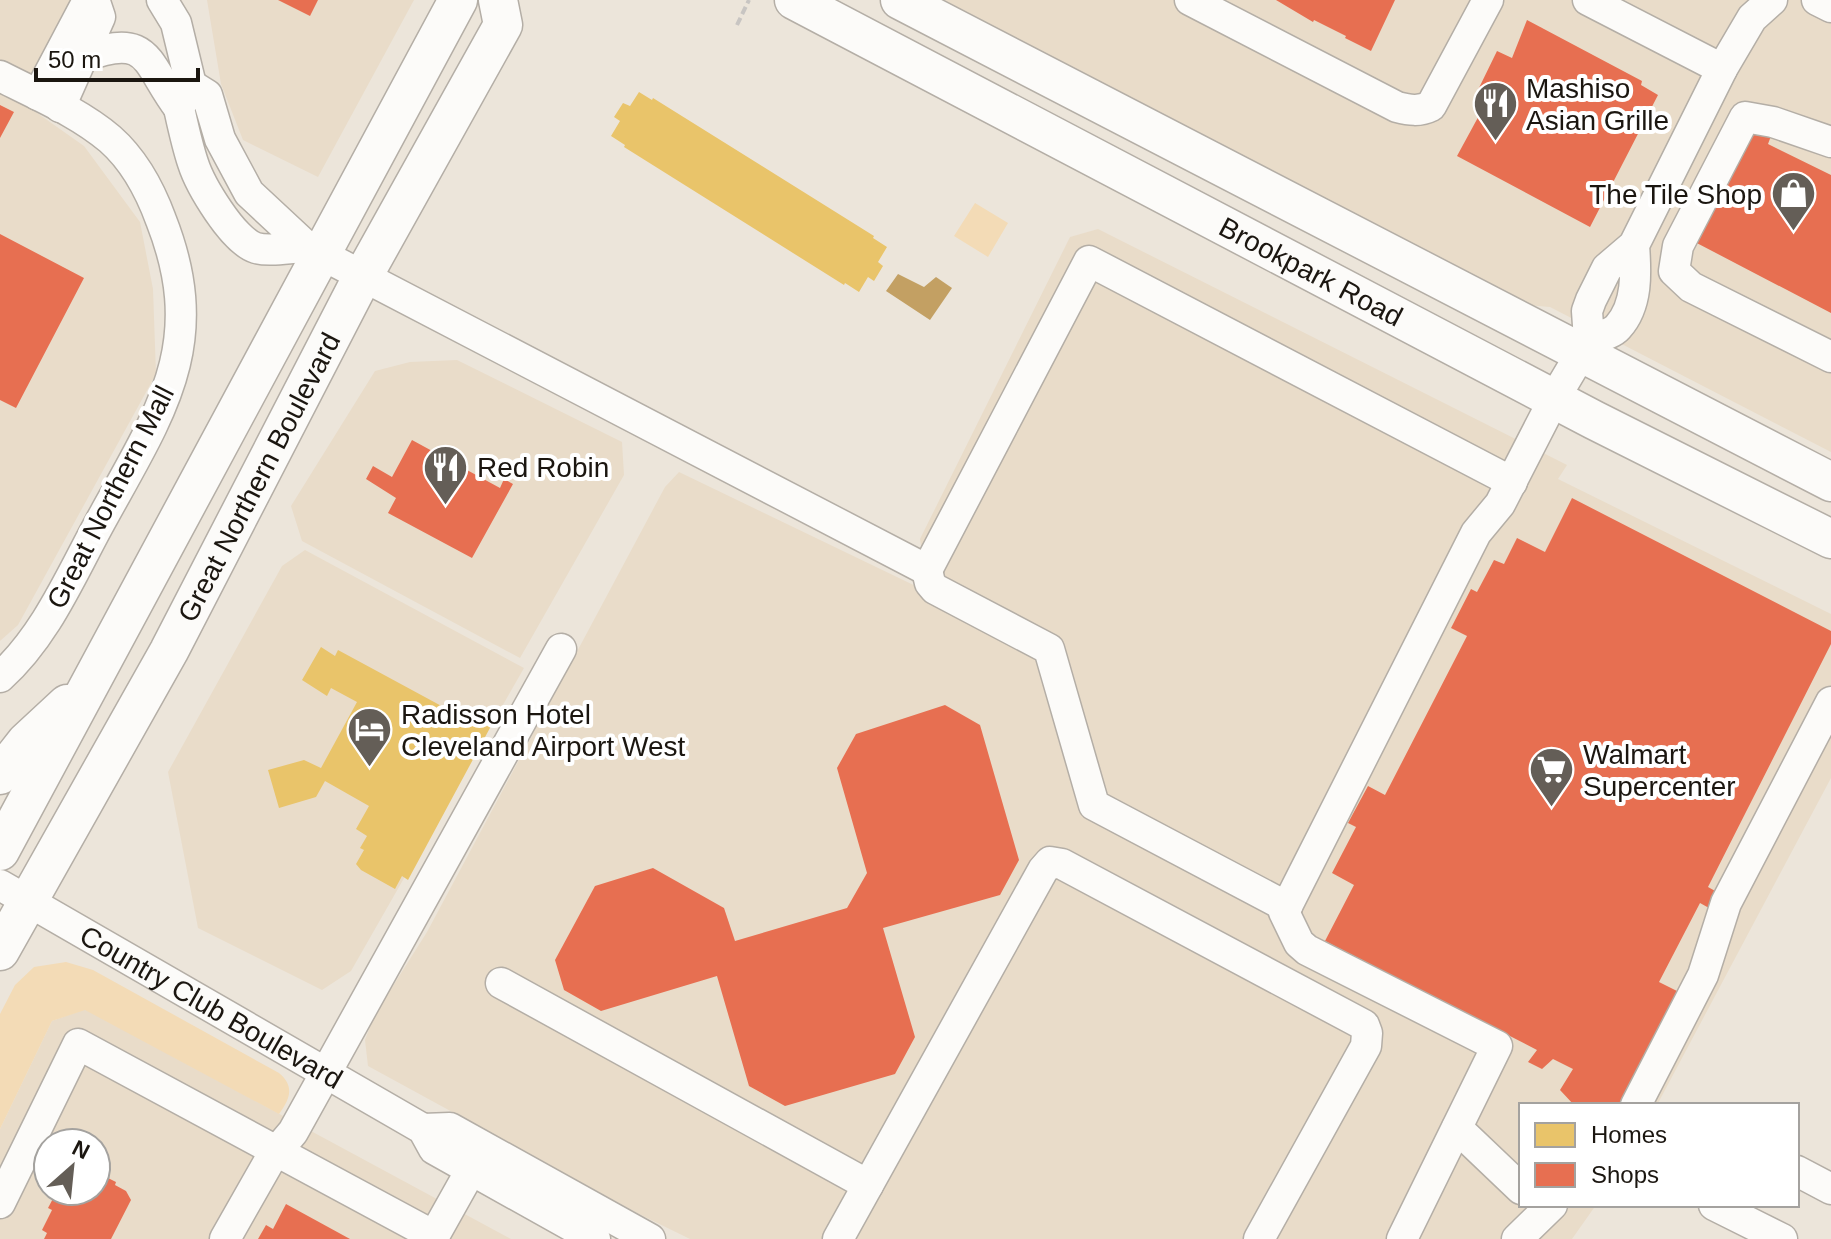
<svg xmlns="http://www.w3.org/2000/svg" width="1831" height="1239" font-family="Helvetica,sans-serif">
  <rect width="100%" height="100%" fill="#ece5da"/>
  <path fill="#e9dcc9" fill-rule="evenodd" d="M0,0h75l-52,103 61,43 56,76 13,67 3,85 -138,251 -18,16z
    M207,0h207l-96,177 -75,-37 -22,-56z
    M938,0h893v452l-281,-145 -34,-3 -288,-156z
    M1098,229l469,236 -9,14 273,135v164l-174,327h-136v100h75l-24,34h-882l-51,-25 -271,-148 -3,-26 9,-24 53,-84 238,-445 14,-15 249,120 -8,-53 150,-302z
    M457,360l165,82 2,33 -104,183 -218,-117 -11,-35 84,-135 35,-9z
    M305,550l219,118 -173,303 -29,19 -124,-62 -30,-156 114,-206z
    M85,1009l426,230h-511v-110l52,-108zM48,1143h48v48h-48z"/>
  <path fill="#f3dbb6" d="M975,203l33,20 -20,34 -34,-21z
    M66,962l27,8 186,103c16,13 11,26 0,41l-194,-104 -33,11 -52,108v-115l15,-29 19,-18z"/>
  <path fill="#c3a063" d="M898,274l26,13 12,-10 16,11 -22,32 -44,-29z"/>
  <path fill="#e9c46a" d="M639,92l13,8 1,-2 221,138 -1,2 14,9 -9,15 5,4 -9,15 -6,-4 -9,15 -14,-9 -1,2 -220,-138 1,-2 -14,-9 9,-15 -6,-4 9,-14 7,3z
    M321,647l14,9 3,-6 109,59 4,-5 40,22 -83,154 -6,-4 -7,13 -34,-19 -5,-6 8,-14 -4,-2 7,-12 -11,-7 13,-23 -44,-25 -9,16 -37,11 -11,-38 36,-10 17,8 36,-66 -26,-14 -4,8 -25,-16z"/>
  <path fill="#e76f51" d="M278,0h40l-8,16z
    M1276,0h119l-24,51 -26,-13 1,-2 -32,-16 -1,2z
    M1527,20l115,61 -1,4 17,10 -68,132 -133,-71 31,-57 -11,-7 20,-41 15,7z
    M0,105l14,7 -14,26z
    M1751,122l23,6 -6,16 63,31v138l-140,-73z
    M0,234l84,44 -68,130 -16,-8z
    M412,440l88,48 4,-9 9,5 -41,74 -84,-45 8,-15 -30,-19 7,-13 19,11z
    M1572,498l259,133v13l-123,243 9,5 -8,16 -9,-5 -41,79 22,11 -55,112h-52l-14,-15 13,-21 -20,-10 -11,10 -14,-7 9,-12 -212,-109 29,-56 -22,-12 24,-46 -8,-4 20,-37 17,9 82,-159 -16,-8 20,-39 6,3 17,-32 10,4 13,-26 28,14z
    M945,705l35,20 39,135 -19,35 -117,33 32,109 -20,37 -110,32 -36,-20 -32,-110 -116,35 -37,-21 -9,-30 40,-74 58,-18 71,40 11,33 112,-33 20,-35 -30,-105 19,-34z
    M96,1176l7,3 1,-3 12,6 -1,3 11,6 5,9 -20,39h-67l3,-6 -5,-3 10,-20 -4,-2 9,-17h39z
    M286,1204l64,35h-92l8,-14 7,4z"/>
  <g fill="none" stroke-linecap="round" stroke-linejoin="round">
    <defs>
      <g id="minor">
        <path d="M162,0l14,23 15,62"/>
        <path d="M1190,0l207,107c12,3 22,5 34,-1l57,-106"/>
        <path d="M1588,0l134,69 -88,176 -27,23 -16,32 -4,11 2,29c9,-3 23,-6 29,-13 20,-22 18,-55 16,-82"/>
        <path d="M1817,0l14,7"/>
        <path d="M83,57c68,-26 62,6 96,51"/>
        <path d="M1722,69l30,-51 20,-18"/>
        <path d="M0,76c37,19 78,36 110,63 25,22 40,51 51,81 48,122 1,190 -57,295 -31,55 -56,119 -104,162"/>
        <path d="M38,95l46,-87 11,-6 5,15 -40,90"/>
        <path d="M1831,142l-58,-20 -28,-5 -67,129 -4,25 17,16 140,70"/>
        <path d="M307,247c-15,0 -37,5 -51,1 -23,-7 -56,-63 -63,-85 -6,-18 -10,-37 -14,-55l12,-23 16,10 13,44 29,54 58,54 620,323 162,-309 423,221"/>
        <path d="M927,570l3,13 5,6 114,60 45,156 193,102"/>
        <path id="s1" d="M0,885l423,244 11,20 161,90"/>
        <path d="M501,983l367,202 -30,54"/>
        <path d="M1636,1105l67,-130 23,-72 105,-201"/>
        <path d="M1457,1128l64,61"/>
        <path d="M423,1129l27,-1 200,111"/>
        <path d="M1797,1171l34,18"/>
        <path d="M868,1185l175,-315 7,-8 12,2 302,161 3,8 -1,13 -107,193"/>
        <path d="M0,1203l78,-159 356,192 37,-66"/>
        <path d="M1714,1205l68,34"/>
        <path d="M225,1239l46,-81 22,-26 268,-483"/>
        <path d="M1402,1239l95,-193 -190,-96 -8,-7 -15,-31 192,-379 24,-29 54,-105 35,-59"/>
        <path d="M1517,1239l35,-34"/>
      </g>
      <g id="major">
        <path id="s2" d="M794,0l800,420 237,119"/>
        <path d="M900,0l931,482"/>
        <path d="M0,775l26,-33 41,-38"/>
        <path d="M0,851l458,-851"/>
        <path id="s3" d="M0,951l169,-300 188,-364 146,-262 -5,-25"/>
      </g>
    </defs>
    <use href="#minor" stroke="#b4aea6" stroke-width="33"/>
    <use href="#major" stroke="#b4aea6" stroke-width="41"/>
    <path stroke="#c8c5c2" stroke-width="4" stroke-dasharray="8 4" stroke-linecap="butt" d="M737,25l12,-25"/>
    <use href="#minor" stroke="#fcfbf9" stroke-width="30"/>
    <use href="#major" stroke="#fcfbf9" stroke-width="38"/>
  </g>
  <defs>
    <symbol id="restaurant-pin" viewBox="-11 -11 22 30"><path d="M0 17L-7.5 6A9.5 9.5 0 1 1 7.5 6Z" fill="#645e57" stroke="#fff"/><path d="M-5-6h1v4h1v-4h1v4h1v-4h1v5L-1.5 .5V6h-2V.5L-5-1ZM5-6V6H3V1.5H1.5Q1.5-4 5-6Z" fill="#fff"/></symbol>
    <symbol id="shop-pin" viewBox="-11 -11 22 30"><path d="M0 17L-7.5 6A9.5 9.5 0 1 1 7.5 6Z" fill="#645e57" stroke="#fff"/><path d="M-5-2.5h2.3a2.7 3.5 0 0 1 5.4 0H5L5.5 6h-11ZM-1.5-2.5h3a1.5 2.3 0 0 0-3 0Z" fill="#fff"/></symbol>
    <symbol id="hotel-pin" viewBox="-11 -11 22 30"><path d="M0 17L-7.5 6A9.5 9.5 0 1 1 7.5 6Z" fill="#645e57" stroke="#fff"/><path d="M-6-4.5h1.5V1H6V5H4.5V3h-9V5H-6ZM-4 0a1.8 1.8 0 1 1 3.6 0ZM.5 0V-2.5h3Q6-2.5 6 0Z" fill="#fff"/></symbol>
    <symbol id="supermarket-pin" viewBox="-11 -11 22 30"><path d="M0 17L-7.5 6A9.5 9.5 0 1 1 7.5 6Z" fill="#645e57" stroke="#fff"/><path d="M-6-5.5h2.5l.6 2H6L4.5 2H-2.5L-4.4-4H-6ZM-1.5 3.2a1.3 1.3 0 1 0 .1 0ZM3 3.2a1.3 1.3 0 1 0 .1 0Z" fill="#fff"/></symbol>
  </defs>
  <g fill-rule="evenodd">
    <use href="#restaurant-pin" x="1470" y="78" width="51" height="69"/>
    <use href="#shop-pin" x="1768" y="168" width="51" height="69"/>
    <use href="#restaurant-pin" x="420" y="442" width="51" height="69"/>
    <use href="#hotel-pin" x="344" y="704" width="51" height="69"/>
    <use href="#supermarket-pin" x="1526" y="744" width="51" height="69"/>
  </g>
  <g text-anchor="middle" stroke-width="8" stroke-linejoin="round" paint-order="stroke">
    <g font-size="28" fill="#1b1610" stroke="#fff" text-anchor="start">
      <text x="1526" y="98">Mashiso<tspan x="1526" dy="32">Asian Grille</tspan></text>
      <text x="1762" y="204" text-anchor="end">The Tile Shop</text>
      <text x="477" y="477">Red Robin</text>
      <text x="401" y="724">Radisson Hotel<tspan x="401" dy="32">Cleveland Airport West</tspan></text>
      <text x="1583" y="764">Walmart<tspan x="1583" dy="32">Supercenter</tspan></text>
    </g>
    <g font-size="28" fill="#1b1610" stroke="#fff">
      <text dy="10" stroke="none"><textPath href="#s2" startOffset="584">Brookpark Road</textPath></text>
      <text dy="10" stroke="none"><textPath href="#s3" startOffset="540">Great Northern Boulevard</textPath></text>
      <text transform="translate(110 497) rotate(-63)" y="10">Great Northern Mall</text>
      <text dy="10" stroke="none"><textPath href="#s1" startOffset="244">Country Club Boulevard</textPath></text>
    </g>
  </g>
  <rect x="1519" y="1103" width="280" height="104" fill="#ffffff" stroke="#a4a29f" stroke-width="2"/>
  <rect x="1535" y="1123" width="40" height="24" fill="#e9c46a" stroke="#a4a29f" stroke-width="2"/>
  <text x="1591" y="1143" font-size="24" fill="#1b1610">Homes</text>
  <rect x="1535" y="1163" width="40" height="24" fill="#e76f51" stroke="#a4a29f" stroke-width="2"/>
  <text x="1591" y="1183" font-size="24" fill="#1b1610">Shops</text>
  <g transform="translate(72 1167) rotate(27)"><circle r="38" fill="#ffffff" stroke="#a4a29f" stroke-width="2"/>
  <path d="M0-6L14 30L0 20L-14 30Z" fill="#645e57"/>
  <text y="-12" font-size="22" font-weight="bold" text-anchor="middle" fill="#1b1610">N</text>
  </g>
  <path d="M36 68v12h162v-12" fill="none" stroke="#1b1610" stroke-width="4"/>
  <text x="48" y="68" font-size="24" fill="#1b1610" stroke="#ffffff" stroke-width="6" paint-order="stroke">50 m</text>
</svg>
